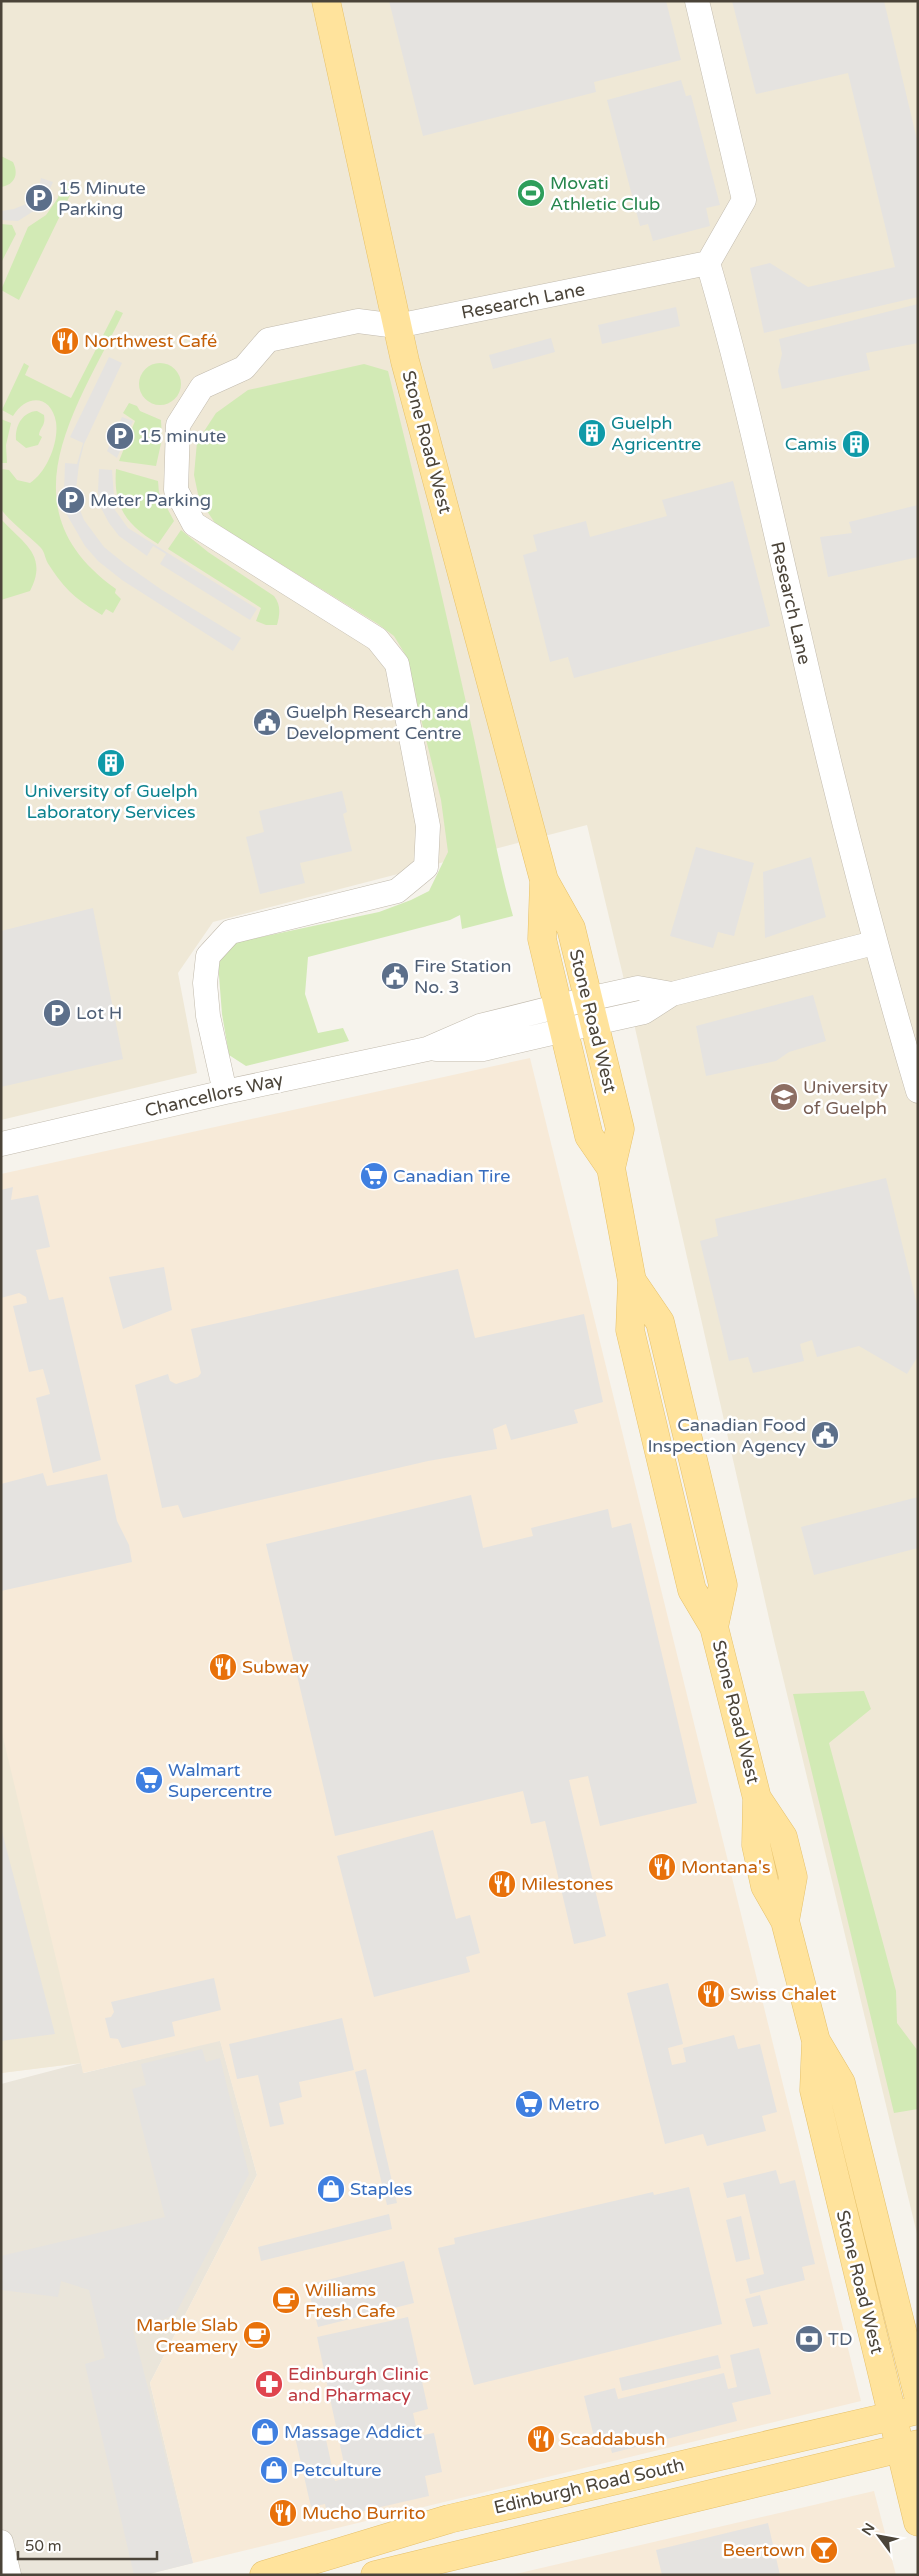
<svg xmlns="http://www.w3.org/2000/svg" width="919" height="2576" font-family="'Varela Round',sans-serif">
  <rect width="100%" height="100%" fill="#f6f3ec"/>
  <path fill="#eae5da" d="M220,2040l37,135 -107,208 43,180 -48,12h-144v-491l80,-21 3,10z"/>
  <path fill="#f7ead8" d="M530,1058l331,1343 -668,162 -43,-180 107,-208 -37,-134 -137,32 -2,-10 -80,10v-899z
    M874,2491l22,84h-385z"/>
  <path fill="#efe8d6" d="M1,1h917v2237l-145,-602 -148,-652 -38,-159 -374,97 -35,51 19,100 -196,47z
    M1,1729l80,334 -80,10z"/>
  <path fill="#d2eab5" d="M1,156l12,6c6,12 2,23 -12,25z
    M76,183l-57,117 -18,-10 27,-63 18,-12 12,-17 3,-14z
    M1,224l11,1 4,9 -14,27z
    M116,310l7,3c-46,95 -121,195 -7,276l-1,4 6,6 -8,14 -7,-4 -4,6c-26,-16 -36,-24 -53,-50 -4,-5 -4,-13 -8,-17 -7,-8 -38,-32 -40,-40 -1,-12 0,-27 0,-39l8,1 8,10 13,3c17,-11 29,-41 26,-61 -5,-28 -30,-28 -43,-6l-11,-6 22,-47 5,3 -4,9 46,23z
    M139 384a21 21 0 1 1 42 0a21 21 0 1 1-42 0Z
    M364,364l24,7c29,116 56,233 82,349 15,66 25,132 43,196l-51,13 -2,-14 -10,5 -142,37 -3,37 13,39 25,-5 6,13 -103,25 -17,-11 -7,-41 -4,-51 15,-20 146,-31 32,-12 18,-9 19,-39 -7,-52 -36,-146 -11,-18 -16,-12 -163,-101 -16,-24 -5,-24 3,-33 19,-29 32,-23z
    M129,403l8,3 3,5 21,9 1,19 -6,27 -37,-5 16,-40 -12,-8z
    M37,411l7,4c2,11 -4,12 -5,20l3,2 -4,8 -12,3 -10,-8c-1,-14 6,-28 21,-29z
    M1,419l10,4 -5,22 1,18h-6z
    M116,469l42,12 1,12 15,28 -16,23c-31,-19 -45,-36 -42,-75z
    M1,519c21,24 48,35 29,72l-29,9z
    M181,530l27,22 66,44c7,9 6,18 3,29h-11l-10,-4 5,-13 -93,-59z
    M864,1691l7,18 -42,34 67,248 1,32 21,28v58l-24,4 -101,-419z"/>
  <path fill="#e5e3e0" d="M389,1h277l15,59 -87,22 2,10 -173,44z
    M732,1h152l34,143v153l-154,36 -14,-65 20,-5 38,24 87,-20 -47,-194 -92,21z
    M681,80l5,16 5,-1 29,110 -14,3 4,18 -57,15 -5,-17 -8,2 -33,-126z
    M41,178l12,4 -10,23 -25,16 -17,-1v-9l13,-2 12,-5 12,-12z
    M918,304v39l-52,10 4,17 -88,19 -4,-18 4,-17 -3,-15z
    M676,307l4,19 -78,18 -4,-19z
    M551,338l4,14 -62,17 -4,-14z
    M109,357l13,6 -38,81 -5,20 -3,25 2,16 6,15 20,27 21,17 37,26 79,48 -8,13 -111,-71 -24,-19 -13,-15 -18,-31 -3,-21 1,-31 12,1 6,-21 -13,-6z
    M122,417l11,4 -16,37 -10,-7z
    M99,469l13,1 3,40 13,18 129,81 -7,11 -90,-56 6,-10 -13,-8 -6,10 -28,-20 -10,-13 -8,-15 -3,-16z
    M733,481l37,145 -196,52 -6,-21 -18,5 -27,-107 14,-4 -4,-16 53,-14 4,16 77,-21 -5,-16z
    M918,505v52l-90,20 -8,-40 32,-4 -3,-11z
    M342,791l5,21 -4,2 9,37 -52,12 5,20 -45,11 -14,-57 18,-5 -5,-21z
    M696,847l58,16 -20,73 -16,-4 -5,16 -43,-12z
    M811,857l15,60 -61,21 -2,-66z
    M93,908l30,151 -122,28v-156z
    M813,995l13,46 -37,11 -13,9 -70,15 -10,-50z
    M886,1178l32,131v47l-11,18 -48,-28 -42,11 -5,-17 -12,4 4,17 -51,12 -5,-16 -19,4 -29,-120 18,-5 -3,-17z
    M13,1187l-2,13 27,-5 12,52 -14,3 13,50 14,-3 38,163 -48,13 -17,-75 14,-4 -7,-25 -14,3 -16,-66 14,-3 -1,-6 -7,-4 -18,5v-108z
    M164,1267l8,43 -49,19 -14,-52z
    M458,1269l17,69 109,-24 19,88 -29,8 4,13 -67,17 -5,-16 -13,5 4,20 -69,12 -245,57 -5,-13 -16,3 -27,-123 33,-11 2,7 6,3 22,-7 3,-4 -10,-44z
    M43,1473l4,13 60,-12 10,47 12,24 3,17 -131,29v-107z
    M471,1495l12,53 50,-12 -2,-8 77,-19 4,19 19,-5 66,280 -97,23 -12,-50 -19,4 37,156 -14,4 -18,4 -29,-123 -14,3 -8,-33 -188,45 -69,-292z
    M918,1497v51l-104,27 -13,-48z
    M1,1828l54,206 -54,7z
    M433,1830l23,89 14,-4 10,38 -14,4 4,15 -96,25 -37,-141z
    M214,1978l7,32 -49,12 3,14 -53,12 -4,-9 -8,-1 -5,-20 6,-1 3,-5 -3,-10z
    M668,1983l15,61 -15,4 4,17 14,-3 -3,-14 51,-13 4,14 22,-5 17,68 -15,4 4,15 -59,15 -4,-12 -38,10 -38,-151z
    M342,2018l12,52 -55,12 3,15 -23,6 5,21 -14,3 -12,-52 -21,4 -8,-35z
    M202,2049l4,13 14,-4 29,116 -74,141 -42,15 60,233 -48,12h-11l-49,-211 20,-6 -16,-68 -28,-9 -3,16 -57,-7v-34l164,-39 -33,-128 14,-4 -5,-21z
    M366,2069l31,134 -10,2 -32,-133z
    M776,2170l4,14 15,-4 20,84 -13,3 3,13 -55,14 -4,-15 18,-5 -19,-80 -18,4 -4,-15z
    M689,2187l33,137 -248,61 -36,-137 17,-4 -1,-6 199,-46 1,3z
    M389,2214l3,15 -131,32 -3,-14z
    M741,2216l9,43 -14,3 -10,-42z
    M404,2261l10,42 -96,24 -11,-42z
    M760,2295l8,29 -15,3 -8,-28z
    M408,2317l20,92 -15,4 5,23 16,-3 8,39 -17,4 4,20 -101,23 -3,-15 -14,3 -16,-70 29,-7 11,51 12,-3 -30,-141z
    M759,2348l12,46 -39,9 5,18 -125,32 -4,-15 -13,3 -11,-45 31,-8 3,11 106,-26 4,16 9,-2 -7,-32z
    M718,2355l3,13 -99,23 -3,-13z
    M768,2523l12,52h-118l-6,-25z"/>
  <g fill="none" stroke-linecap="round" stroke-linejoin="round">
    <defs>
      <path id="minor" d="M697,1l47,199 -36,63c36,122 62,247 91,371 35,154 74,306 119,457
        M436,1049h47l125,-29 36,-8 28,-18 202,-51
        M225,1092l-17,-76 -3,-33 3,-27 22,-24 167,-41 29,-24 2,-41 -31,-162 -20,-25 -183,-115 -18,-34 2,-65 24,-38 42,-19 24,-28 90,-19 39,5 311,-63
        M1,1144l224,-52 202,-43 53,-23 108,-27 50,-11 34,6
        M1,2542l8,33"/>
      <path id="major" d="M326,1l79,360 139,519 27,48 49,201 -9,39 21,113 -2,49 62,260 22,37 43,171 -1,47 9,41 20,35 31,120 25,42 77,312
        M544,881l-2,58 47,197 22,32
        M632,1281l28,41 63,263 -9,42
        M757,1798l26,39 10,40 -8,44
        M816,2041l-2,49 104,432
        M264,2575l185,-56 469,-109
        M375,2575l543,-131"/>
    </defs>
    <use href="#minor" stroke="#c2bbae" stroke-width="25"/>
    <use href="#major" stroke="#e6c16a" stroke-width="29"/>
    <use href="#minor" stroke="#fff" stroke-width="24"/>
    <use href="#major" stroke="#ffe39c" stroke-width="28"/>
  </g>
  <defs>
    <symbol id="stadium-disc" viewBox="-11 -11 22 22"><circle r="9.5" fill="#2e9e5b" stroke="#fff"/><path d="M0-5a6.5 5 0 1 0 0 10a6.5 5 0 1 0 0-10ZM-3.5-1.8h7v3.6h-7Z" fill="#fff"/></symbol>
    <symbol id="parking-disc" viewBox="-11 -11 22 22"><circle r="9.5" fill="#5c6f8a" stroke="#fff"/><path d="M-3.5-5.5H1a3.5 3.5 0 0 1 0 7H-1V5.5H-3.5ZM-1-3.4V-.6H.8a1.4 1.4 0 0 0 0-2.8Z" fill="#fff"/></symbol>
    <symbol id="restaurant-disc" viewBox="-11 -11 22 22"><circle r="9.5" fill="#e8710a" stroke="#fff"/><path d="M-5-6h1v4h1v-4h1v4h1v-4h1v5L-1.5 .5V6h-2V.5L-5-1ZM5-6V6H3V1.5H1.5Q1.5-4 5-6Z" fill="#fff"/></symbol>
    <symbol id="building-disc" viewBox="-11 -11 22 22"><circle r="9.5" fill="#0f9aa8" stroke="#fff"/><path d="M-4-6H4V6H1V3H-1V6H-4ZM-2.5-4.3h1.7v1.8h-1.7ZM.8-4.3h1.7v1.8H.8ZM-2.5-1h1.7V.8h-1.7ZM.8-1h1.7V.8H.8Z" fill="#fff"/></symbol>
    <symbol id="civic-disc" viewBox="-11 -11 22 22"><circle r="9.5" fill="#5c6f8a" stroke="#fff"/><path d="M-.6-6.5H3V-4.5H.6V-3L4-1V1h2V6H-6V1h2V-1L-.6-3ZM-1.2 2.5V6h2.4V2.5Z" fill="#fff"/></symbol>
    <symbol id="university-disc" viewBox="-11 -11 22 22"><circle r="9.5" fill="#8d6e63" stroke="#fff"/><path d="M0-5L7-2L0 1L-7-2ZM-4 1L0 2.5L4 1V4Q0 6-4 4Z" fill="#fff"/></symbol>
    <symbol id="supermarket-disc" viewBox="-11 -11 22 22"><circle r="9.5" fill="#3f7fe0" stroke="#fff"/><path d="M-6-5.5h2.5l.6 2H6L4.5 2H-2.5L-4.4-4H-6ZM-1.5 3.2a1.3 1.3 0 1 0 .1 0ZM3 3.2a1.3 1.3 0 1 0 .1 0Z" fill="#fff"/></symbol>
    <symbol id="shop-disc" viewBox="-11 -11 22 22"><circle r="9.5" fill="#3f7fe0" stroke="#fff"/><path d="M-5-2.5h2.3a2.7 3.5 0 0 1 5.4 0H5L5.5 6h-11ZM-1.5-2.5h3a1.5 2.3 0 0 0-3 0Z" fill="#fff"/></symbol>
    <symbol id="cafe-disc" viewBox="-11 -11 22 22"><circle r="9.5" fill="#e8710a" stroke="#fff"/><path d="M-5.5-4.5H6V0H3Q3 3.5 0 3.5H-2.5Q-5.5 3.5-5.5 0ZM3-3.2v2h1.7v-2ZM-6 4.5H4V6H-6Z" fill="#fff"/></symbol>
    <symbol id="bank-disc" viewBox="-11 -11 22 22"><circle r="9.5" fill="#5c6f8a" stroke="#fff"/><path d="M-6-4H6V4H-6ZM0-2.3a2.3 2.3 0 1 0 0 4.6a2.3 2.3 0 1 0 0-4.6Z" fill="#fff"/></symbol>
    <symbol id="pharmacy-disc" viewBox="-11 -11 22 22"><circle r="9.5" fill="#e0444e" stroke="#fff"/><path d="M-2-6h4v4h4v4h-4v4h-4v-4h-4v-4h4Z" fill="#fff"/></symbol>
    <symbol id="bar-disc" viewBox="-11 -11 22 22"><circle r="9.5" fill="#e8710a" stroke="#fff"/><path d="M-6-5H6L.8 .8V4.5H3.5V6h-7V4.5H-.8V.8Z" fill="#fff"/></symbol>
  </defs>
  <g fill-rule="evenodd">
    <use href="#stadium-disc" x="515" y="177" width="32" height="32"/>
    <use href="#parking-disc" x="23" y="182" width="32" height="32"/>
    <use href="#restaurant-disc" x="49" y="325" width="32" height="32"/>
    <use href="#building-disc" x="576" y="417" width="32" height="32"/>
    <use href="#parking-disc" x="104" y="420" width="32" height="32"/>
    <use href="#building-disc" x="840" y="428" width="32" height="32"/>
    <use href="#parking-disc" x="55" y="484" width="32" height="32"/>
    <use href="#civic-disc" x="251" y="706" width="32" height="32"/>
    <use href="#building-disc" x="95" y="747" width="32" height="32"/>
    <use href="#civic-disc" x="379" y="960" width="32" height="32"/>
    <use href="#parking-disc" x="41" y="997" width="32" height="32"/>
    <use href="#university-disc" x="768" y="1081" width="32" height="32"/>
    <use href="#supermarket-disc" x="358" y="1160" width="32" height="32"/>
    <use href="#civic-disc" x="809" y="1419" width="32" height="32"/>
    <use href="#restaurant-disc" x="207" y="1651" width="32" height="32"/>
    <use href="#supermarket-disc" x="133" y="1764" width="32" height="32"/>
    <use href="#restaurant-disc" x="646" y="1851" width="32" height="32"/>
    <use href="#restaurant-disc" x="486" y="1868" width="32" height="32"/>
    <use href="#restaurant-disc" x="695" y="1978" width="32" height="32"/>
    <use href="#supermarket-disc" x="513" y="2088" width="32" height="32"/>
    <use href="#shop-disc" x="315" y="2173" width="32" height="32"/>
    <use href="#cafe-disc" x="270" y="2284" width="32" height="32"/>
    <use href="#cafe-disc" x="241" y="2319" width="32" height="32"/>
    <use href="#bank-disc" x="793" y="2323" width="32" height="32"/>
    <use href="#pharmacy-disc" x="253" y="2368" width="32" height="32"/>
    <use href="#shop-disc" x="249" y="2416" width="32" height="32"/>
    <use href="#restaurant-disc" x="525" y="2423" width="32" height="32"/>
    <use href="#shop-disc" x="258" y="2454" width="32" height="32"/>
    <use href="#restaurant-disc" x="267" y="2497" width="32" height="32"/>
    <use href="#bar-disc" x="808" y="2534" width="32" height="32"/>
  </g>
  <g text-anchor="middle" stroke-width="5" stroke-linejoin="round" paint-order="stroke">
    <g font-size="18" fill="#27864d" stroke="#fff" text-anchor="start">
      <text x="550" y="189">Movati<tspan x="550" dy="21">Athletic Club</tspan></text>
    </g>
    <g font-size="18" fill="#4e5e75" stroke="#fff" text-anchor="start">
      <text x="58" y="194">15 Minute<tspan x="58" dy="21">Parking</tspan></text>
      <text x="139" y="442">15 minute</text>
      <text x="90" y="506">Meter Parking</text>
      <text x="286" y="718">Guelph Research and<tspan x="286" dy="21">Development Centre</tspan></text>
      <text x="414" y="972">Fire Station<tspan x="414" dy="21">No. 3</tspan></text>
      <text x="76" y="1019">Lot H</text>
      <text x="806" y="1431" text-anchor="end">Canadian Food<tspan x="806" dy="21">Inspection Agency</tspan></text>
      <text x="828" y="2345">TD</text>
    </g>
    <g font-size="18" fill="#4b4439" stroke="#fff">
      <text transform="translate(523 301) rotate(-11)" y="6">Research Lane</text>
      <text transform="translate(427 442) rotate(75)" y="6">Stone Road West</text>
      <text transform="translate(791 603) rotate(77)" y="6">Research Lane</text>
      <text transform="translate(593 1021) rotate(76)" y="6">Stone Road West</text>
      <text transform="translate(214 1095) rotate(-13)" y="6">Chancellors Way</text>
      <text transform="translate(736 1712) rotate(76)" y="6">Stone Road West</text>
      <text transform="translate(860 2282) rotate(76)" y="6">Stone Road West</text>
      <text transform="translate(589 2486) rotate(-13)" y="6">Edinburgh Road South</text>
    </g>
    <g font-size="18" fill="#c56008" stroke="#fff" text-anchor="start">
      <text x="84" y="347">Northwest Café</text>
      <text x="242" y="1673">Subway</text>
      <text x="681" y="1873">Montana's</text>
      <text x="521" y="1890">Milestones</text>
      <text x="730" y="2000">Swiss Chalet</text>
      <text x="305" y="2296">Williams<tspan x="305" dy="21">Fresh Cafe</tspan></text>
      <text x="238" y="2331" text-anchor="end">Marble Slab<tspan x="238" dy="21">Creamery</tspan></text>
      <text x="560" y="2445">Scaddabush</text>
      <text x="302" y="2519">Mucho Burrito</text>
      <text x="805" y="2556" text-anchor="end">Beertown</text>
    </g>
    <g font-size="18" fill="#0d838f" stroke="#fff" text-anchor="start">
      <text x="611" y="429">Guelph<tspan x="611" dy="21">Agricentre</tspan></text>
      <text x="837" y="450" text-anchor="end">Camis</text>
      <text x="111" y="797" text-anchor="middle">University of Guelph<tspan x="111" dy="21">Laboratory Services</tspan></text>
    </g>
    <g font-size="18" fill="#785e54" stroke="#fff" text-anchor="start">
      <text x="803" y="1093">University<tspan x="803" dy="21">of Guelph</tspan></text>
    </g>
    <g font-size="18" fill="#366cbe" stroke="#fff" text-anchor="start">
      <text x="393" y="1182">Canadian Tire</text>
      <text x="168" y="1776">Walmart<tspan x="168" dy="21">Supercentre</tspan></text>
      <text x="548" y="2110">Metro</text>
      <text x="350" y="2195">Staples</text>
      <text x="284" y="2438">Massage Addict</text>
      <text x="293" y="2476">Petculture</text>
    </g>
    <g font-size="18" fill="#be3a42" stroke="#fff" text-anchor="start">
      <text x="288" y="2380">Edinburgh Clinic<tspan x="288" dy="21">and Pharmacy</tspan></text>
    </g>
  </g>
  <rect width="919" height="2576" fill="none" stroke="#4b4439" stroke-width="5"/>
  <g transform="translate(879 2536) rotate(302)" stroke="#ffffff" stroke-width="4" paint-order="stroke">
  <path d="M0-4L9 19L0 12L-9 19Z" fill="#4b4439"/>
  <text y="-8" font-size="14" font-weight="bold" text-anchor="middle" fill="#4b4439">N</text>
  </g>
  <path d="M18 2551v8h139v-8" fill="none" stroke="#4b4439" stroke-width="2.5"/>
  <text x="25" y="2551" font-size="15" fill="#4b4439" stroke="#ffffff" stroke-width="4" paint-order="stroke">50 m</text>
</svg>
